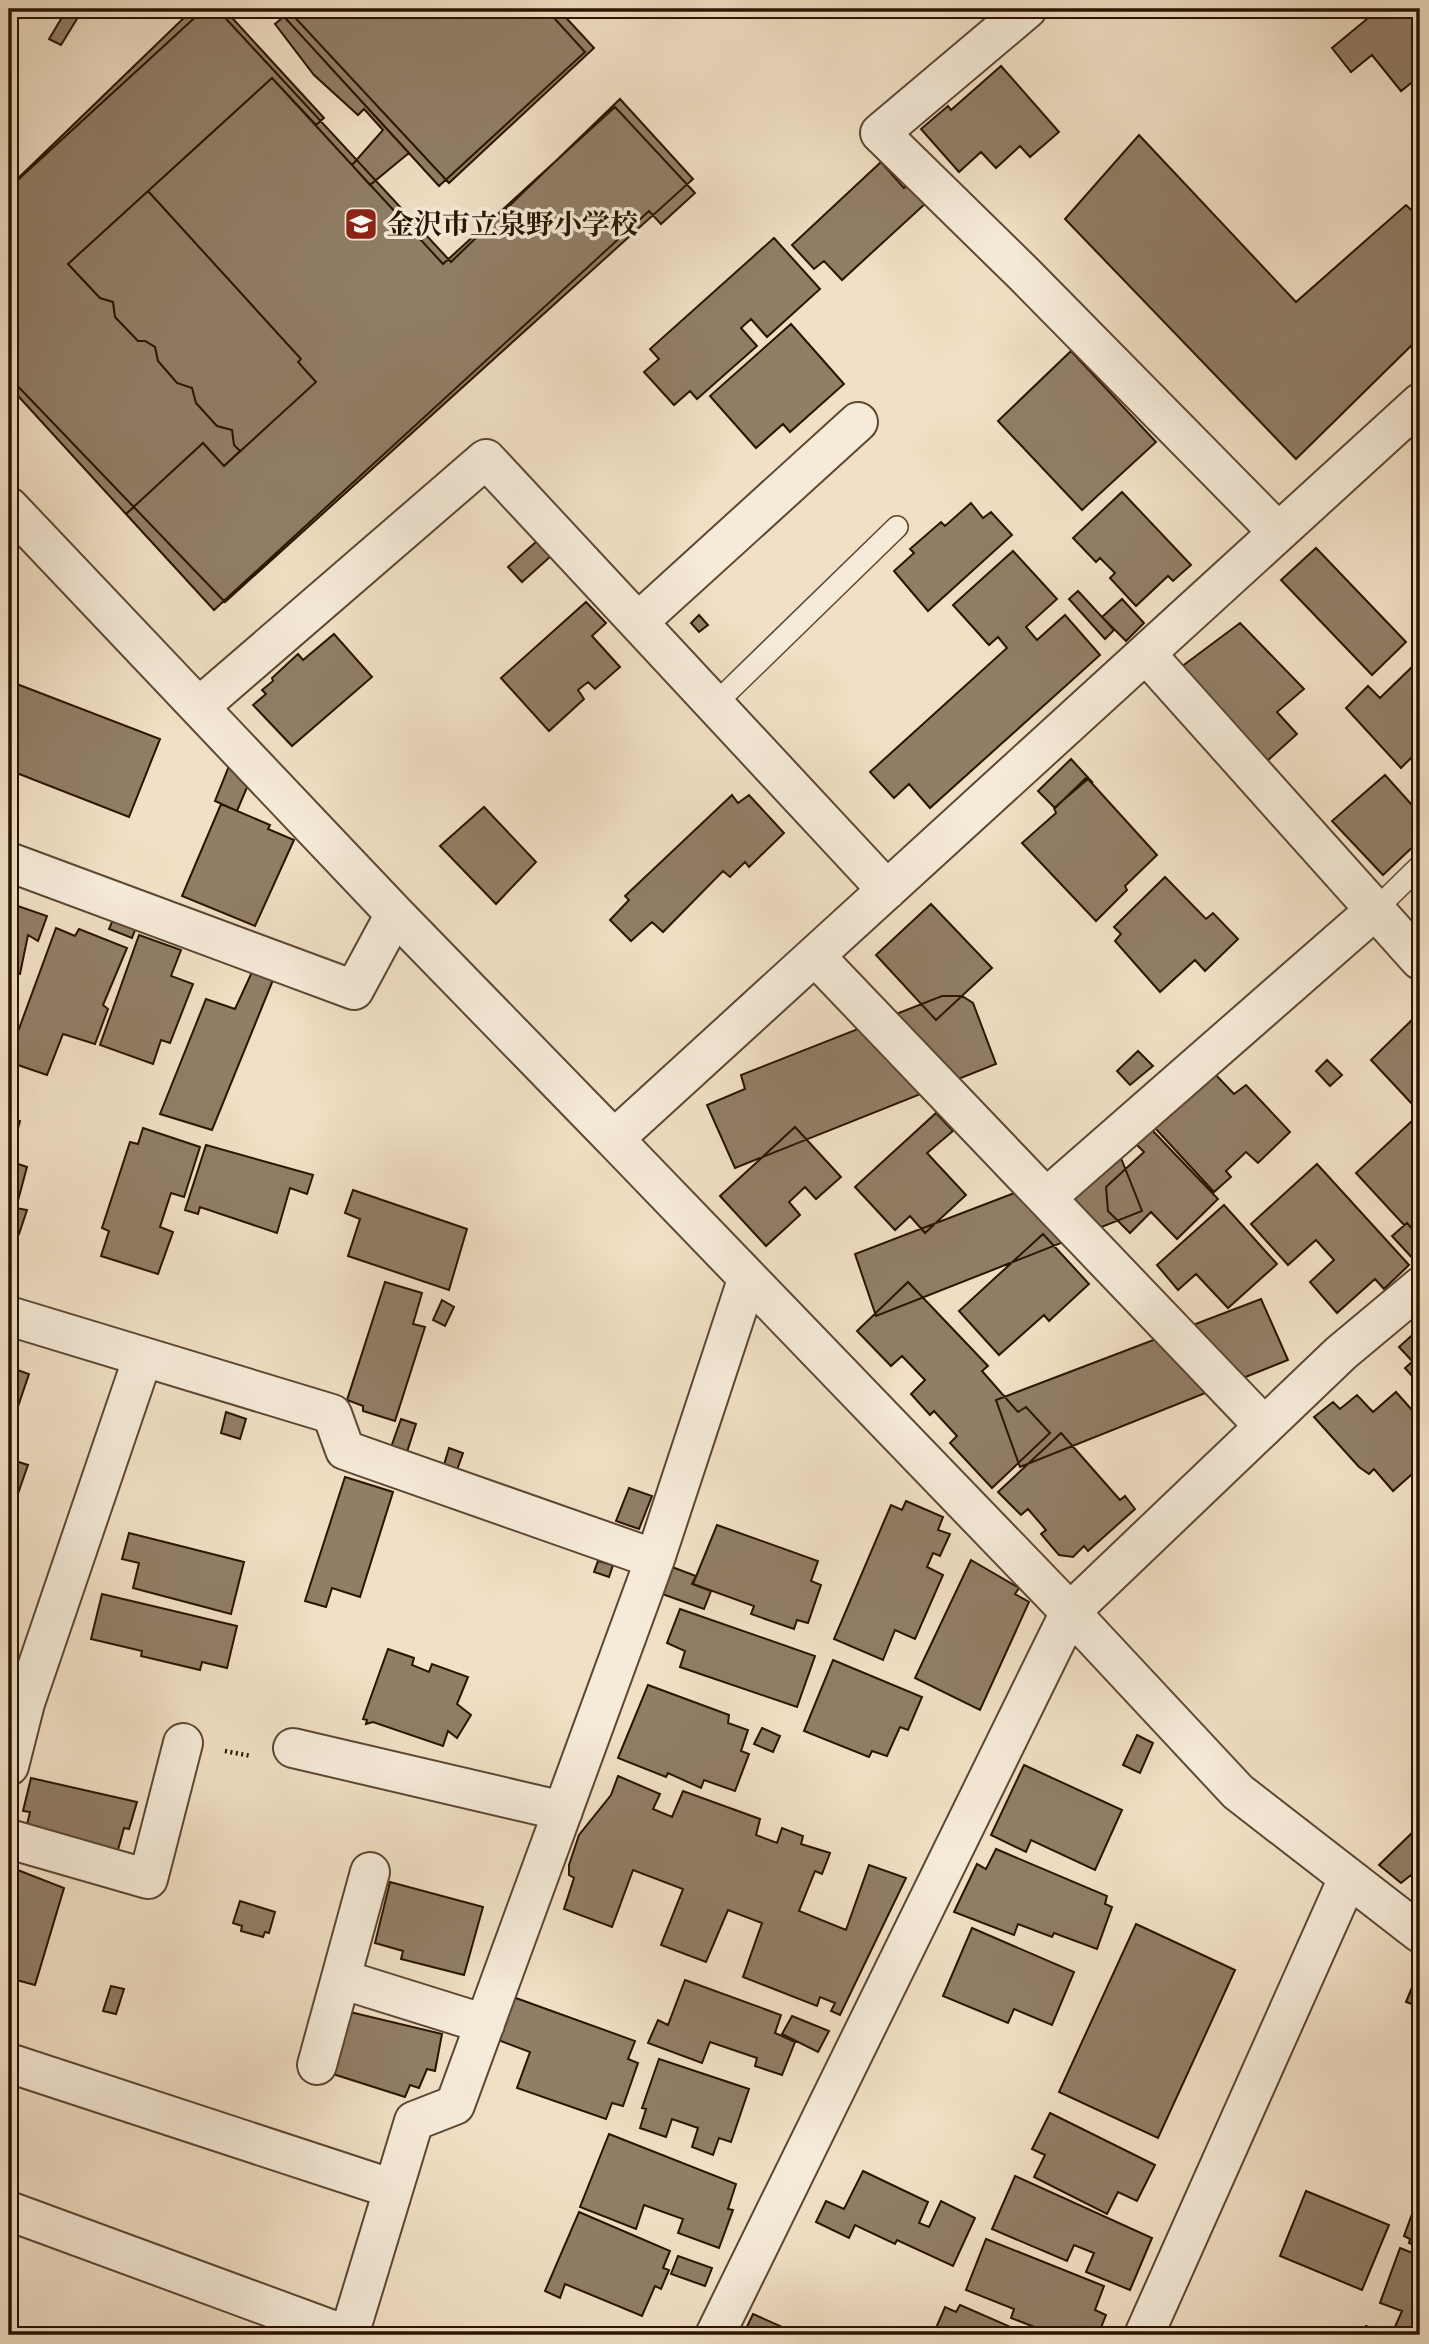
<svg xmlns="http://www.w3.org/2000/svg" width="1429" height="2344" font-family="'Libre Bodoni','Noto Serif JP',serif">
  <rect width="100%" height="100%" fill="#f1e0c5"/>
  <filter id="stains"><feTurbulence type="fractalNoise" baseFrequency=".00286" numOctaves="4"/><feColorMatrix values="0 0 0 0 .2 0 0 0 0 .09 0 0 0 0 .02 0 0 0 .5 -.17"/></filter>
  <radialGradient id="worn" r=".72"><stop offset=".6" stop-color="#630" stop-opacity="0"/><stop offset="1" stop-color="#630" stop-opacity=".3"/></radialGradient>
  <path fill="#917e67" stroke="#291401" stroke-width="2" d="M67,9h16l-22,36 -12,-6z
    M193,9h24l234,253 169,-163 73,80 -468,423 -216,-225v-190z
    M201,9h23l100,109 -8,7 -44,-47 -204,186 32,34 13,4 2,15 23,24h7l10,6 3,14 19,22 15,5 4,15 21,23 15,4 2,15 6,6 -16,15 -21,-23 -77,71 -117,-128v-198l193,-177z
    M272,9h5l132,144 -39,32 -18,-20 31,-35 -19,-21 -6,6 -44,-40 -39,-51 6,-5z
    M277,9h269l39,43 -146,134z
    M287,9h271l36,39 -145,135z
    M1379,9h41v67l-19,15 -29,-36 -21,17 -19,-24z
    M1001,66l58,66 -29,25 -10,-11 -24,22 -15,-16 -22,20 -38,-43 27,-23 3,4z
    M272,78l171,186 172,-157 80,86 -34,31 -12,-13 -435,399 -88,-96 77,-71 21,23 92,-84 -18,-20 3,-3 -153,-168z
    M1139,135l157,167 110,-97 14,13v119l-124,122 -231,-240z
    M881,162l23,26 5,-4 17,19 -84,77 -18,-19 -10,8 -22,-24z
    M774,238l46,51 -53,48 -16,-18 -10,9 16,18 -60,53 -7,-8 -16,14 -30,-33 15,-13 -9,-10z
    M791,324l53,60 -54,48 -7,-8 -27,24 -46,-52z
    M1071,351l85,91 -74,68 -84,-89z
    M1122,492l69,73 -18,16 -5,-5 -32,30 -26,-28 5,-5 -15,-15 -4,4 -23,-24z
    M971,503l12,15 8,-6 21,23 -84,76 -34,-40 20,-18 -4,-4 31,-27 4,4z
    M537,541l14,15 -29,26 -14,-15z
    M1316,548l90,94 -34,33 -91,-95z
    M1013,551l44,48 -31,28 11,13 28,-25 35,40 -170,153 -21,-24 -15,14 -24,-26 137,-124 -9,-11 -9,8 -36,-40z
    M1078,591l36,39 -9,9 -36,-40z
    M1122,599l22,24 -18,18 -24,-24z
    M586,602l20,21 -14,13 28,31 -25,22 -7,-7 -10,8 6,9 -35,32 -48,-53z
    M699,615l9,10 -9,7 -8,-9z
    M1240,623l64,66 -27,23 20,22 -31,28 -89,-92z
    M334,634l38,43 -80,69 -39,-41 13,-11 -4,-4 11,-9 -1,-3 26,-24 5,6z
    M1418,661l2,88 -19,19 -55,-60 22,-22 12,12z
    M9,681l151,58 -31,78 -120,-47z
    M1071,759l22,24 -6,-6 -32,31 -17,-17z
    M229,766l19,19 -11,26 -22,-10z
    M1385,775l35,39v26l-37,35 -51,-54z
    M1088,779l69,76 -32,31 2,4 -31,31 -74,-78 34,-30 -2,-5z
    M732,795l6,8 11,-8 35,38 -35,34 -4,-5 -15,15 -7,-6 -60,61 -11,-10 -21,19 -21,-21 19,-20 -4,-4z
    M221,804l49,21 -2,4 26,11 -39,86 -73,-30z
    M484,807l52,55 -40,42 -56,-58z
    M1165,877l41,42 7,-6 25,26 -33,32 -10,-11 -35,32 -45,-51 6,-7 -7,-7z
    M9,903l38,13 -9,25 -10,-6 -8,39 -11,-4z
    M931,904l61,64 -56,52 -60,-65z
    M115,915l22,10 -5,13 -23,-9z
    M56,928l19,8 4,-7 48,19 -24,57 5,4 -13,35 -32,-10 -16,41 -38,-13v-6z
    M139,935l42,15 -10,26 22,8 -23,59 -9,-3 -8,24 -53,-19z
    M252,972l21,8 -61,150 -52,-16 46,-115 29,10z
    M942,996h20l11,7 23,61 -261,104 -28,-63 38,-16 -4,-14z
    M1420,1012v86l-7,7 -42,-45z
    M1138,1051l15,15 -23,19 -13,-14z
    M1327,1060l15,15 -12,11 -14,-15z
    M1213,1072l21,22 12,-9 44,47 -32,31 -12,-11 -20,19 5,6 -17,15 -59,-64z
    M936,1113l17,18 -26,22 39,42 -41,38 -15,-17 -15,14 -40,-43z
    M9,1117l11,4 -11,39z
    M1413,1120l7,8v110l-13,-15 -3,2 -48,-52z
    M795,1127l46,50 -25,22 -11,-12 -16,15 11,13 -34,31 -46,-50z
    M143,1128l57,19 -16,50 -13,-4 -11,34 13,5 -15,42 -57,-18 8,-25 -7,-3 28,-86 8,2z
    M1151,1129l67,70 -41,40 -26,-27 -21,21 -22,-22 -2,-24 38,-35 -8,-8z
    M206,1145l107,30 -6,19 -17,-6 -13,45 -77,-26 -2,7 -13,-4z
    M1119,1153l23,58 -266,105 -21,-62z
    M9,1161l18,6 -11,41 11,2 -8,24 -10,-3z
    M1317,1164l92,101 -25,24 -9,-10 -38,34 -27,-31 24,-22 -18,-20 -28,25 -37,-41z
    M353,1190l114,39 -18,61 -101,-34 12,-37 -15,-6z
    M1224,1205l53,59 -49,44 -32,-34 -18,16 -21,-25z
    M1407,1223l13,15v18l-5,5 -23,-25z
    M1043,1234l46,50 -40,37 -5,-6 -45,40 -40,-44z
    M385,1282l37,11 -9,31 12,3 -30,94 -32,-10v-5l-16,-6z
    M908,1282l80,84 -6,5 36,41 8,-5 24,26 -58,55 -42,-45 7,-7 -23,-25 -4,4 -19,-21 14,-14 -23,-24 -11,10 -34,-35z
    M1261,1299l27,61 -268,107 -24,-67z
    M442,1300l12,7 -9,19 -12,-6z
    M1420,1328v27l-7,7 -14,-15z
    M1420,1355v30l-15,-17z
    M9,1367l20,7 -20,59z
    M1396,1392l24,27v48l-27,24 -19,-22 -5,5 -10,-7 -45,-50 19,-15 7,7 17,-14 16,17z
    M226,1412l20,7 -6,20 -19,-6z
    M401,1419l15,5 -10,31 -16,-5z
    M1061,1433l59,67 5,-4 10,13 -47,42 -4,-5 -11,11 -14,-2 -18,-21 5,-4 -18,-21 -7,6 -23,-23z
    M449,1448l14,5 -6,17 -13,-5z
    M9,1459l19,6 -14,40 -5,-2z
    M345,1477l48,15 -33,105 -28,-9 -6,19 -21,-6z
    M629,1488l23,8 -13,33 -23,-8z
    M906,1501l37,16 -5,13 12,4 -10,22 -7,-3 -6,14 16,8 -28,64 -20,-9 -12,30 -49,-21 57,-134 11,5z
    M717,1525l101,36 -7,20 10,4 -13,38 -11,-3 -3,9 -43,-15 3,-8 -61,-22z
    M129,1533l115,29 -13,52 -98,-26 6,-25 -17,-4z
    M971,1560l48,28 -4,6 14,8 -49,108 -65,-32z
    M598,1561l15,4 -4,12 -15,-5z
    M672,1567l24,9 -4,8 19,7 -7,18 -42,-15z
    M102,1594l135,32 -10,42 -25,-6 -2,8 -59,-14 1,-5 -51,-12z
    M680,1609l135,47 -18,51 -117,-40 5,-16 -18,-8z
    M388,1649l26,9 -2,7 17,7 3,-8 36,13 -11,27 14,11 -14,23 -9,-7 -5,15 -70,-24 -7,2 1,-4 -4,-1z
    M833,1660l89,37 -14,33 -8,-3 -13,29 -15,-5 -3,6 -65,-26z
    M648,1685l81,30 -1,8 20,7 -7,21 8,3 -14,37 -31,-11 -3,8 -33,-15 -2,4 -48,-19z
    M762,1728l18,8 -7,16 -19,-8z
    M1137,1735l16,8 -13,30 -17,-8z
    M1024,1765l98,45 -27,60 -64,-30 -5,12 -35,-17z
    M618,1776l42,18 -7,15 19,8 11,-26 77,28 -4,16 21,8 5,-15 21,8 -2,8 29,9 -8,21 -7,-3 -16,40 47,19 23,-65 37,13 -66,137 -9,-4 4,-8 -15,-6 -3,9 -74,-29 19,-54 -34,-13 -22,52 -45,-17 22,-56 -50,-19 -21,57 -48,-18 10,-31 -5,-3v-10l10,-30 32,-40z
    M31,1778l106,24 -8,27 -5,-1 -8,29 -91,-24 5,-21 -7,-1z
    M1417,1828l3,3v53l-9,-9 -10,8 -22,-18z
    M996,1849l111,47 -2,8 7,3 -15,42 -43,-16 -2,4 -34,-13 -4,11 -60,-23 23,-48 9,5z
    M10,1867l54,21 -29,97 -26,-7z
    M390,1882l93,25 -19,68 -63,-16 2,-8 -28,-8z
    M240,1901l35,11 -6,21 -4,-1 -2,5 -22,-6 1,-5 -9,-3z
    M1136,1924l99,46 -77,168 -99,-46z
    M972,1928l102,44 -22,53 -38,-16 -6,14 -65,-27z
    M1420,1968v30l-3,8 -11,-4z
    M685,1980l96,35 -6,18 20,9 -13,33 -27,-9 2,-8 -47,-16 -8,21 -54,-20 10,-23 10,5z
    M111,1986l13,3 -8,25 -13,-3z
    M513,1997l122,44 -7,18 10,4 -15,43 -11,-3 -6,16 -89,-31 13,-36 -32,-12z
    M350,2012l92,22 -7,37 -8,-2 -8,19 -9,-3 -5,12 -72,-23z
    M792,2016l37,15 -11,21 -36,-18z
    M659,2059l90,30 -18,53 -12,-4 -6,17 -21,-8 6,-19 -26,-9 -6,18 -26,-9 6,-19 -4,-1z
    M1050,2113l105,52 -18,36 -19,-9 -11,22 -73,-37 11,-22 -13,-6z
    M609,2134l127,50 -8,25 5,1 -14,38 -41,-15 5,-14 -39,-14 -8,24 -56,-22z
    M863,2171l65,31 -9,21 10,4 12,-26 34,17 -22,48 -56,-26 -2,4 -40,-19 -6,13 -33,-16 10,-21 18,8z
    M1015,2176l137,62 -22,52 -44,-18 8,-19 -20,-8 -7,16 -75,-32z
    M1306,2191l83,34 -27,65 -82,-34z
    M1420,2192v56l-11,-5 1,-4 -6,-3z
    M579,2212l91,39 -7,17 6,2 -8,19 -6,-3 -13,30 -77,-32 -5,14 -15,-7z
    M986,2239l118,47 -9,24 11,5 -8,20h-43l-44,-17 3,-9 -48,-19z
    M1400,2248l20,8v79l-26,-6 8,-18 -22,-8z
    M678,2256l34,12 -7,18 -34,-12z
    M960,2305l69,30h-96l12,-28 11,5z
    M960,2305l69,30h-96l12,-28 11,5z
    M753,2314l47,21h-57z
    M1366,2326l24,9h-27z"/>
  <g fill="none" stroke-linecap="round" stroke-linejoin="round">
    <defs>
      <path id="service" d="M715,704l182,-177
        M1374,911l46,-45"/>
      <path id="minor" d="M1027,9l-147,124 145,142 252,256
        M9,507l386,407 219,225 806,-736
        M638,622l220,-200
        M1147,655l273,305
        M199,707l287,-248 401,431
        M9,862l345,128 41,-76
        M815,956l449,470
        M614,1139l456,473 168,180 182,141
        M1046,1198l328,-287
        M9,1316l323,98 13,36 310,109
        M9,1699l16,4 -16,63
        M25,1703l118,-346
        M293,1748l270,63
        M9,1839l139,40 35,-136
        M341,1979l144,45
        M9,2063l384,126
        M317,2065l53,-193
        M9,2211l337,124
        M349,2335l65,-214 41,-16 200,-546 92,-279
        M715,2335l355,-723 271,-259 79,-66
        M1144,2335l204,-457"/>
    </defs>
    <use href="#service" stroke="#5b4732" stroke-width="24"/>
    <use href="#minor" stroke="#5b4732" stroke-width="42"/>
    <path stroke="#291401" stroke-width="4.5" stroke-dasharray="2 3.5" stroke-linecap="butt" d="M225,1751l26,5"/>
    <use href="#service" stroke="#f6ebd9" stroke-width="21"/>
    <use href="#minor" stroke="#f6ebd9" stroke-width="38"/>
  </g>
  <defs>
    <symbol id="school-square" viewBox="-11 -11 22 22"><rect x="-9" y="-9" width="18" height="18" rx="4" fill="#8f2418" stroke="#f6ebd9"/><path d="M0-5L7-2L0 1L-7-2ZM-4 1L0 2.5L4 1V4Q0 6-4 4Z" fill="#fff"/></symbol>
  </defs>
  <g fill-rule="evenodd">
    <use href="#school-square" x="342" y="205" width="38" height="38"/>
  </g>
  <g text-anchor="middle" stroke-width="7" stroke-linejoin="round" paint-order="stroke">
    <g font-size="28" font-weight="bold" fill="#291401" stroke="#f6ebd9" text-anchor="start">
      <text x="386" y="234">金沢市立泉野小学校</text>
    </g>
  </g>
  <rect width="1429" height="2344" fill="none" stroke="#f1e0c5" stroke-width="35"/>
  <rect x="10" y="10" width="1408" height="2323" fill="none" stroke="#291401" stroke-width="3.5"/>
  <rect x="18" y="18" width="1394" height="2309" fill="none" stroke="#291401" stroke-width="2"/>
  <rect width="100%" height="100%" filter="url(#stains)"/>
  <rect width="100%" height="100%" fill="url(#worn)"/>
</svg>
